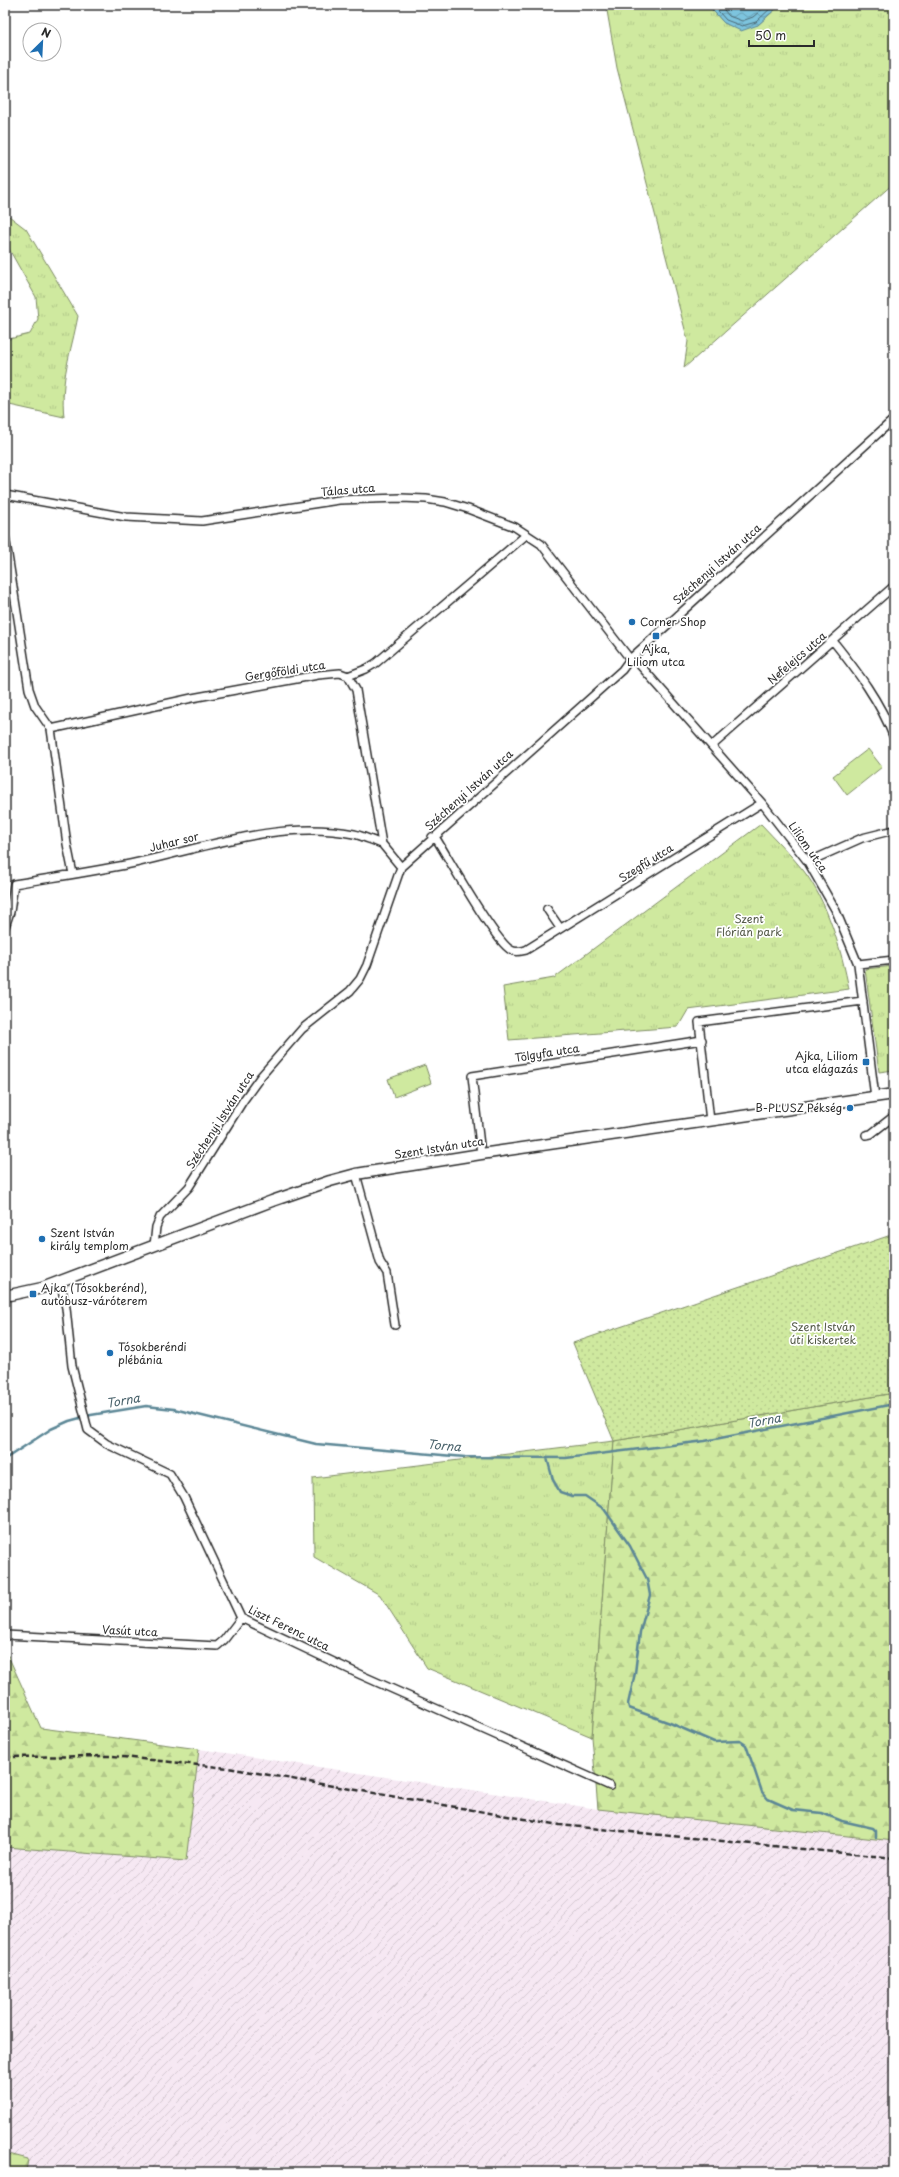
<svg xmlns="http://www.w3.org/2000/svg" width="899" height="2177" font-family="'Playpen Sans',sans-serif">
  <defs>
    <pattern id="industrial-furrows" width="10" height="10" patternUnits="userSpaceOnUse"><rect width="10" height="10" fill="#f6e8f3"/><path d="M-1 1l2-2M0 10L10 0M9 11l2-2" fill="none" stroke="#d3c7d0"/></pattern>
    <pattern id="grass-tufts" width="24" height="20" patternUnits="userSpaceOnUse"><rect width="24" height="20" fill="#cfe99f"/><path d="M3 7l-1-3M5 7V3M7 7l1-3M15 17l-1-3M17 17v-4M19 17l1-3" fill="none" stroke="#b2c889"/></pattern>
    <pattern id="forest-firs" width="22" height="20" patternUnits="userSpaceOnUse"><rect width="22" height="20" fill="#cfe99f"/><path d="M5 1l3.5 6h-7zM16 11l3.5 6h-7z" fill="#b2c889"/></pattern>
    <pattern id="garden-dots" width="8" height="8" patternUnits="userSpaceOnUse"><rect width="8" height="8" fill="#cfe99f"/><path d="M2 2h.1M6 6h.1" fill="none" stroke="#b2c889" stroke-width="1.8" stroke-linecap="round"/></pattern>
    <pattern id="water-waves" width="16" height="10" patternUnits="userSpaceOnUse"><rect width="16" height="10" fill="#7dc4de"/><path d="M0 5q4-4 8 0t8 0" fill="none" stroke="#679fb4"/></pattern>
  </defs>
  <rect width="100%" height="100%" fill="#fff"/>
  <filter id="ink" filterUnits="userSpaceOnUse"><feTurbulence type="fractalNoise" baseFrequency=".025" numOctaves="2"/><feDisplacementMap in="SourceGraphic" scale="8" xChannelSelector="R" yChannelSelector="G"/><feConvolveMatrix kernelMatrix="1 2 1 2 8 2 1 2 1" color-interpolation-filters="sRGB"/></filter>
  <g filter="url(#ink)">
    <path fill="url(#industrial-furrows)" d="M199,1749l399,60 296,32v331h-868l2,-13 -23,-6v-306l181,14z"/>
    <path fill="url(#grass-tufts)" stroke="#7d8a65" d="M606,5h102l16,18 34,2 22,-20h114v178l-210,185 4,-27 -71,-273z
      M9,216l17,13 52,87c-7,37 -18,63 -14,101l-59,-13v-64l25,-6 8,-15 -2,-22 -31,-55v-22z
      M761,824c14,15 29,30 42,46 24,30 39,82 46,119l-161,21 -10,17 -169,13 -6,-53 51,-9z
      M894,966v104l-15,2 -14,-103z
      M614,1441l-22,296 -165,-69 -47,-73 -66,-38 -1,-79z"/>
    <path fill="url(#forest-firs)" stroke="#7d8a65" d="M894,1393v448l-296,-32 -6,-72 22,-296z
      M5,1649l36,79 158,21 -13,112 -181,-14z
      M5,2153l23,6 -2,13h-21z"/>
    <path fill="url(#garden-dots)" stroke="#7d8a65" d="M894,1234v159l-280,48 -41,-98z"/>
    <path fill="#cfe99f" stroke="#7d8a65" d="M868,749l14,18 -35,28 -14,-19z
      M425,1065l6,18 -37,14 -6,-18z"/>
    <path fill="url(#water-waves)" stroke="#5c8796" d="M708,5h72l-22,20 -17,6 -17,-8z"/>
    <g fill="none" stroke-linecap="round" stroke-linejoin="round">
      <path stroke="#4c6873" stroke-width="1" d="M713,5l13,15 16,6 14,-4 18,-17
        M720,5l9,11 13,5 11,-4 14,-12"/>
      <path stroke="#5c8796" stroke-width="2.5" d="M547,1458l6,22 7,12 12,4h13l19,13 26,37 17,33 3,16 -10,37 -5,41 -7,31 1,4 41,15 44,19 26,-1 6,4 16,47 6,7 25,11 29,3 20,8 31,7 3,3v6
        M5,1459l46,-30 18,-8 22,-6 55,-9 28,3 142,35 149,13 101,1 139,-17 189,-37"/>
      <defs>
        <path id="minor" d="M5,495l121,22 76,4 137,-21 62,-2 25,1 19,3 23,7 47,18 26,17 89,115 8,4 124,140 46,59 28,49 22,53 17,133
          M5,536l24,153 6,17 16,23
          M833,641c24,30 47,60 61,97
          M348,676l18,-7 10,-6 150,-128
          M713,745l181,-159
          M432,837l5,3c13,21 58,102 74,110 5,3 10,1 15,0l236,-147
          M808,862l54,-24 32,-8
          M73,874l-6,-30 -16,-115 141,-31 126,-23 22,-2 8,3 8,14 26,154 19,23
          M547,909l13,19
          M5,927l5,-15 4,-28c41,-7 84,-13 125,-22 70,-16 142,-42 215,-28 9,2 19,7 28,10
          M858,964l36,-4
          M710,1121l-11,-99 164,-21
          M866,1135l5,-1 23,-18
          M481,1154l-9,-78 230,-36
          M356,1174l24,88 7,11 8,52
          M154,1246l2,-19 4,-10 29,-30 54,-86 18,-25 41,-47 48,-38 10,-12 7,-14 34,-98 221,-197 8,-11 264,-240
          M60,1281l6,27 6,58 16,64 19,14 63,30 14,23 57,121 120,57 249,111
          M5,1635l212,11 7,-6 17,-22"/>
        <path id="secondary" d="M5,1296l37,-8 230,-87 58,-20 26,-7 125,-20 413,-60"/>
      </defs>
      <use href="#minor" stroke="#2b2b2b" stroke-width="10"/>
      <use href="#secondary" stroke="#2b2b2b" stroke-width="13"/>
      <use href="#minor" stroke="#fff" stroke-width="7"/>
      <use href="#secondary" stroke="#fff" stroke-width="10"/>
      <path stroke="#2b2b2b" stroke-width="2.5" stroke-dasharray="6 3" stroke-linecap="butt" d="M5,1757l108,-1 115,12 332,57 334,33"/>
    </g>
  </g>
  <g fill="#1f6fb2" stroke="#fff" stroke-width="1.5">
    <circle cx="632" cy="622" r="4"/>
    <rect x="652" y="632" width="8" height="8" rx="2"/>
    <rect x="862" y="1058" width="8" height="8" rx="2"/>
    <circle cx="850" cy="1108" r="4"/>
    <circle cx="42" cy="1239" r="4"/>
    <rect x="29" y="1290" width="8" height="8" rx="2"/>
    <circle cx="110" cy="1353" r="4"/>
  </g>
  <g text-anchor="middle" stroke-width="3.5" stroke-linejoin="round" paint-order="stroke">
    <g font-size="11" fill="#2b2b2b" stroke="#fff">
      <text transform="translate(348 490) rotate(-5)" y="4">Tálas utca</text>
      <text transform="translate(717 564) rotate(-42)" y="4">Széchenyi István utca</text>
      <text transform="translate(797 658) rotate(-41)" y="4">Nefelejcs utca</text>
      <text transform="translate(285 671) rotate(-9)" y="4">Gergőföldi utca</text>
      <text transform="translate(469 790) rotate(-42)" y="4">Széchenyi István utca</text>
      <text transform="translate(174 842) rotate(-14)" y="4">Juhar sor</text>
      <text transform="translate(808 847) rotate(55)" y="4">Liliom utca</text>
      <text transform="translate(646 863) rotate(-32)" y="4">Szegfű utca</text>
      <text transform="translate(547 1053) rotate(-9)" y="4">Tölgyfa utca</text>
      <text transform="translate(220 1120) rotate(-57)" y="4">Széchenyi István utca</text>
      <text transform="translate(439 1148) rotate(-9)" y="4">Szent István utca</text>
      <text transform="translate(289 1628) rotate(26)" y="4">Liszt Ferenc utca</text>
      <text transform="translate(130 1631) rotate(3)" y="4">Vasút utca</text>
    </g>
    <g font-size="11" fill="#2b2b2b" stroke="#fff" text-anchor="start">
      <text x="640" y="626">Corner Shop</text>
      <text x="656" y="653" text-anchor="middle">Ajka,<tspan x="656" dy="13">Liliom utca</tspan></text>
      <text x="858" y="1060" text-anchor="end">Ajka, Liliom<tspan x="858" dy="13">utca elágazás</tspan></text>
      <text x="842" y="1112" text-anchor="end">B-PLUSZ Pékség</text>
      <text x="50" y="1237">Szent István<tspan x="50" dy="13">király templom</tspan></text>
      <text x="41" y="1292">Ajka (Tósokberénd),<tspan x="41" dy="13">autóbusz-váróterem</tspan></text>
      <text x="118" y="1351">Tósokberéndi<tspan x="118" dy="13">plébánia</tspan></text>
    </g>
    <g font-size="11" fill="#545a48" stroke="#fff">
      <text x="749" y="923">Szent<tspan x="749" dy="13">Flórián park</tspan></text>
      <text x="823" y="1331">Szent István<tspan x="823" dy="13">úti kiskertek</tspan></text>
    </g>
    <g font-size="12" font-style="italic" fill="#48616a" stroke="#fff">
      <text transform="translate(123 1401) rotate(-10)" y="4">Torna</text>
      <text transform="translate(764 1421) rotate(-11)" y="4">Torna</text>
      <text transform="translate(444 1446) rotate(5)" y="4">Torna</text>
    </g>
  </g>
  <rect width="899" height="2177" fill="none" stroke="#fff" stroke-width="20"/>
  <rect x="10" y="10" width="879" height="2157" fill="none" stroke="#2b2b2b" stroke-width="1.5" filter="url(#ink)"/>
  <g transform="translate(42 42) rotate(24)"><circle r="19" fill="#ffffff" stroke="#aaaaaa"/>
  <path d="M0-3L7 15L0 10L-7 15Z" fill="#1f6fb2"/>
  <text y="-6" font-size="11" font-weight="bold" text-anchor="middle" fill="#2b2b2b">N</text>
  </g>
  <path d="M749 40v6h65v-6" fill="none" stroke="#2b2b2b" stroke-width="2"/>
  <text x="755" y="40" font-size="12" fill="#2b2b2b" stroke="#ffffff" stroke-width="3" paint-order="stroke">50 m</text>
</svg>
